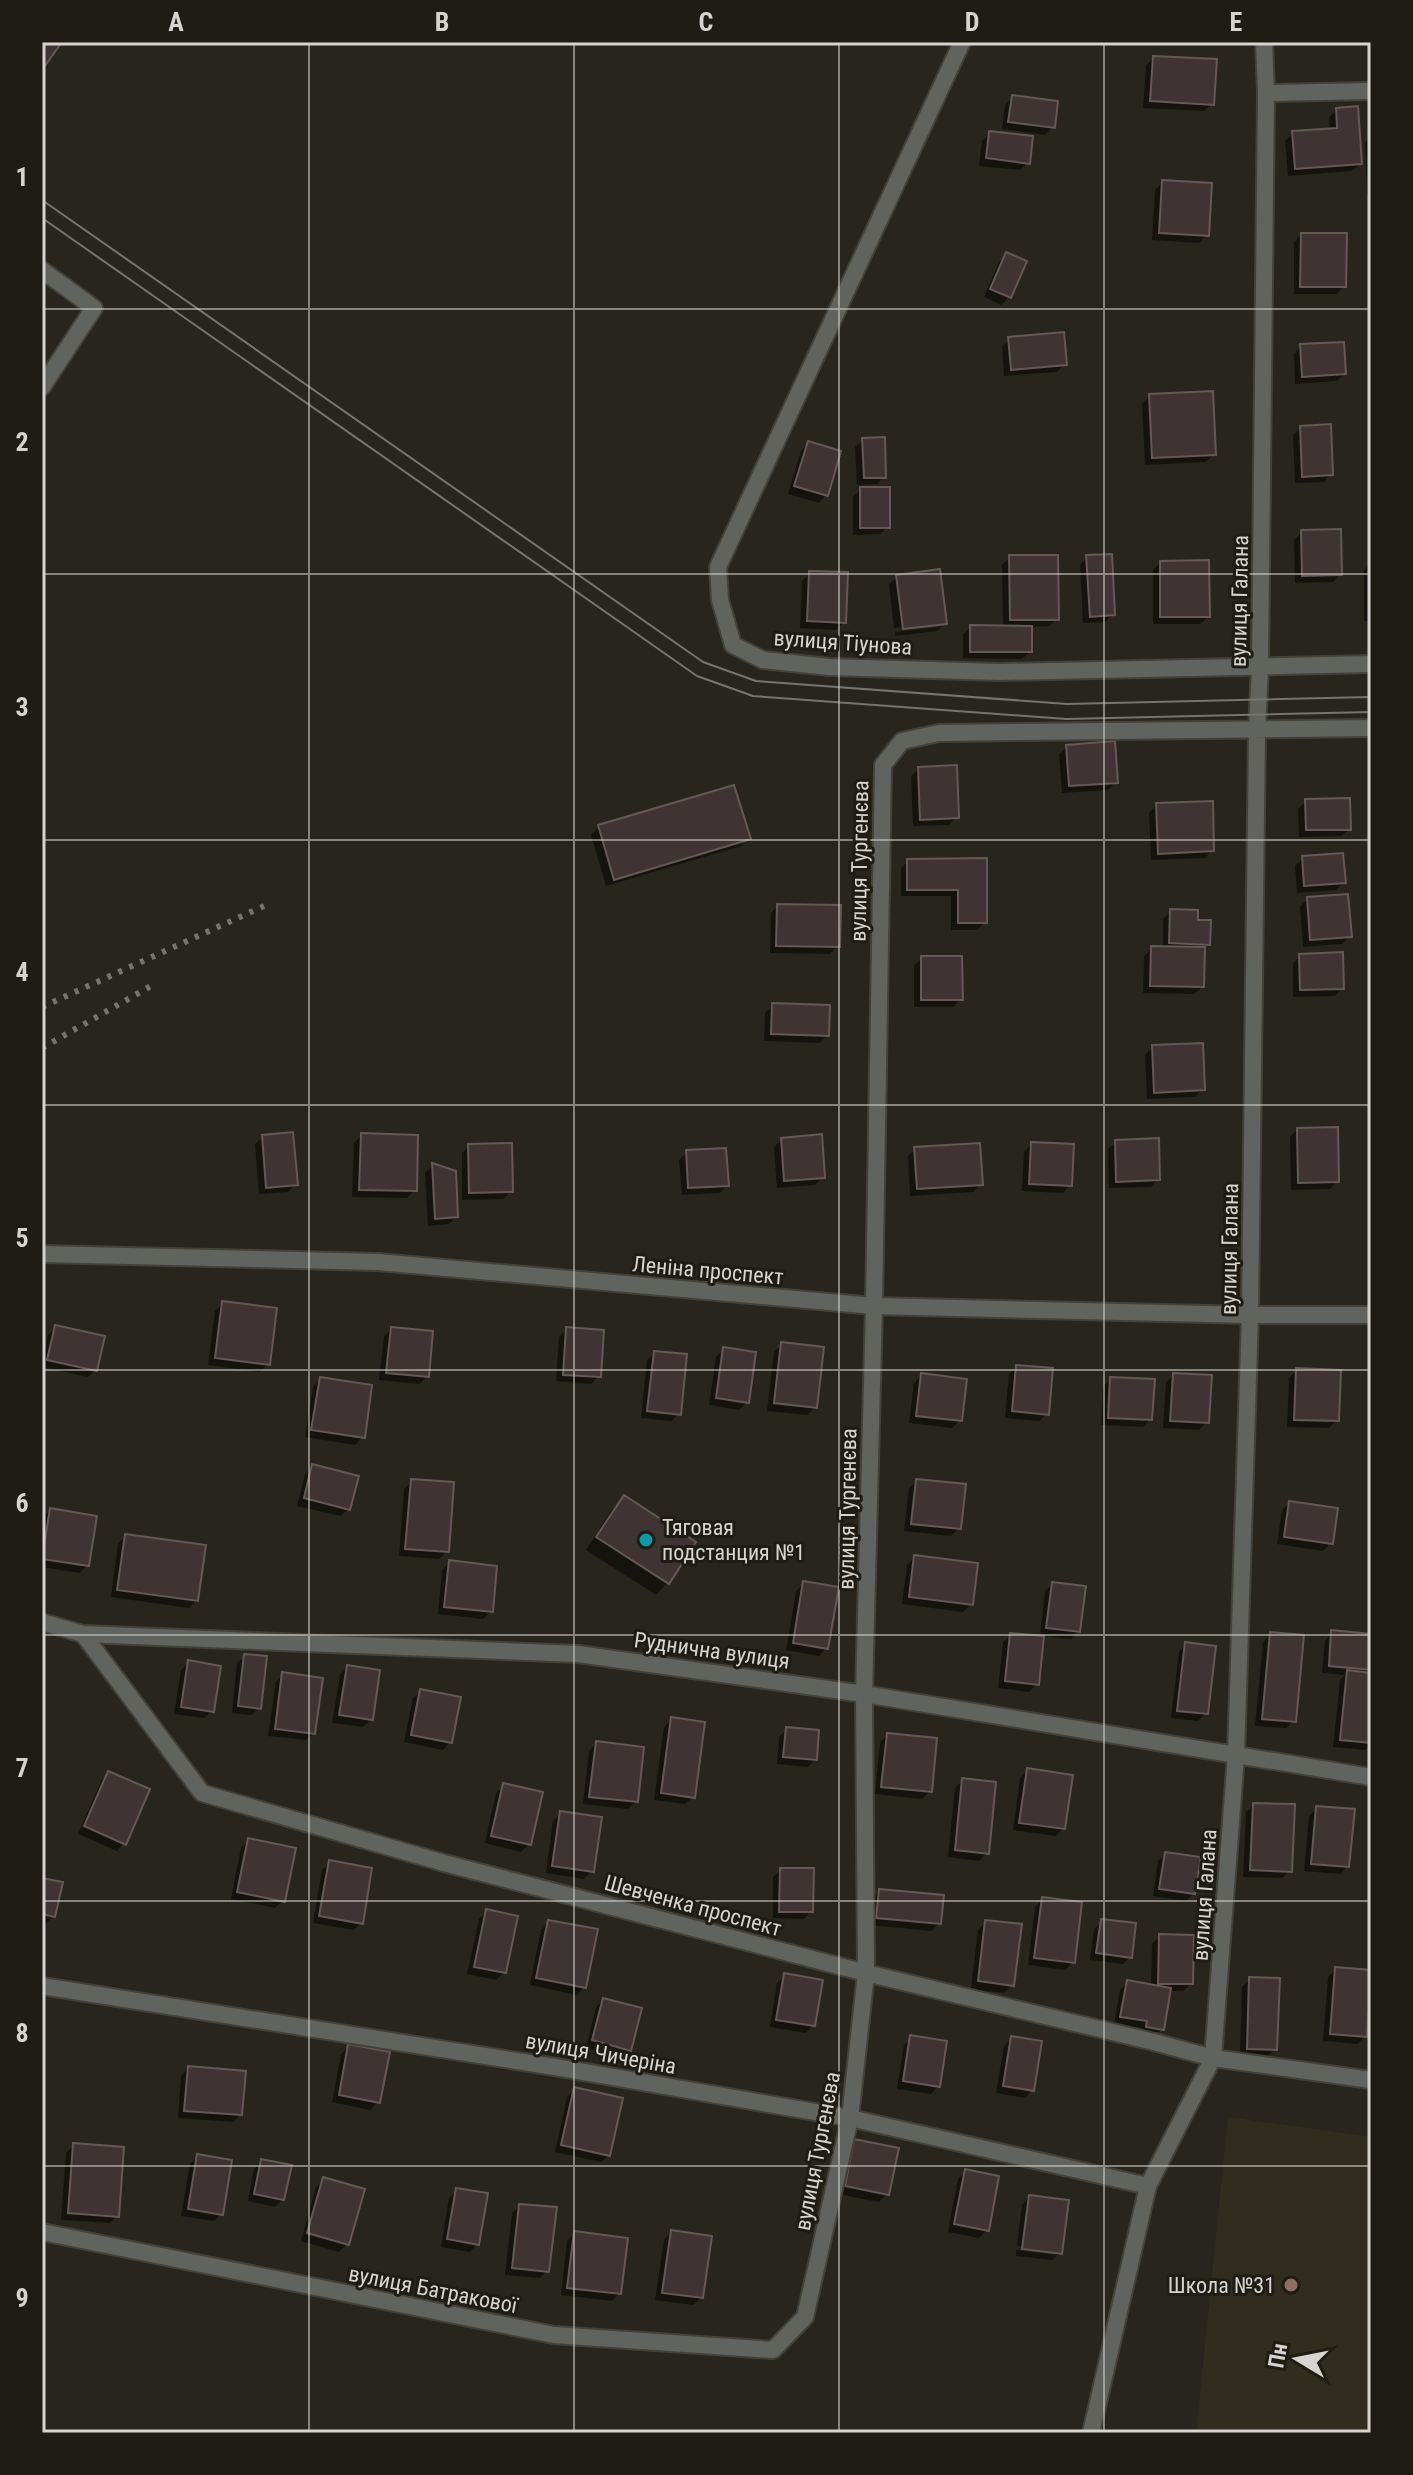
<svg xmlns="http://www.w3.org/2000/svg" width="1413" height="2475" font-family="'Roboto Condensed',sans-serif">
  <rect width="100%" height="100%" fill="#27251c"/>
  <path fill="#312d1e" d="M1228,2117l143,20v296h-175z"/>
  <path fill="#0007" d="M1153,58l59,46 -8,7 -61,-3 3,-42z
    M1013,97l40,30 -8,8 -43,-6 3,-24z
    M1337,110l23,54 -8,7 -64,5 -3,-35 8,-8 37,-2 -1,-14z
    M990,133l38,30 -8,7 -41,-4 3,-25z
    M1371,137v58h-4l-2,-53z
    M1163,182l44,53 -8,8 -47,-3 3,-50z
    M1301,235l43,51 -7,8h-43v-52z
    M1007,255l2,42 -8,8 -17,-8 15,-35z
    M1009,339l56,25 -8,8 -53,4 -2,-29z
    M1301,346l43,28 -7,7 -42,3 -1,-30z
    M1149,396l65,58 -8,8 -61,3 -3,-61z
    M1301,428l30,46 -7,8 -29,1 -2,-48z
    M863,440l21,37 -7,7 -20,1 -2,-38z
    M808,444l18,51 -7,8 -31,-9 13,-43z
    M861,489l27,38 -8,7 -27,1v-38z
    M1302,532l38,42 -7,8 -38,1 -1,-43z
    M1010,557l47,62 -8,7 -19,1v25l-8,7 -59,-1v-24l8,-7h32l-1,-62z
    M1087,557l26,57 -8,8 -22,1 -3,-58z
    M1160,563l48,54 -8,7h-47v-54z
    M1371,563v58h-7v-51z
    M810,573l34,49 -8,8 -36,-2 2,-47z
    M897,577l48,46 -8,8 -42,5v-4l44,-5v-4l-45,5 -5,-44z
    M1067,747l49,35 -8,8 -46,3 -3,-39z
    M918,769l39,48 -8,8 -36,1 -2,-49z
    M1306,801l43,28 -7,7 -43,1 -1,-28z
    M1157,805l55,45 -7,8 -54,2 -2,-47z
    M599,827l149,11 -7,8 -135,40 -15,-51z
    M1303,858l41,24 -8,8 -39,3 -2,-27z
    M985,860v62l-8,8h-26v-34h-50v-28l7,-7z
    M1308,899l42,37 -8,8 -39,3 -3,-41z
    M778,906l60,40 -8,8 -60,-1 1,-40z
    M1171,911l25,11 12,22 -5,5 -1,38 -8,7 -51,-1 1,-37 8,-8h11v-29z
    M1300,956l42,32 -7,8 -42,1v-34z
    M921,958l40,41 -8,8h-39v-41z
    M773,1005l54,30 -7,8 -56,-2 1,-28z
    M1153,1047l50,42 -8,8 -48,2 -2,-44z
    M1297,1129l40,52 -7,8 -39,1 -1,-53z
    M361,1135l54,55 -8,8 -55,-1 2,-54z
    M263,1137l33,47 -8,8 -29,2 -4,-50z
    M781,1140l42,37 -8,8 -38,3 -3,-41z
    M1116,1142l42,37 -7,8 -42,1 -1,-39z
    M1031,1144l39,41 -7,8 -41,-2 2,-39z
    M469,1146l42,45 -8,8 -41,1v-47z
    M915,1149l66,35 -8,8 -63,4 -2,-40z
    M687,1152l40,33 -7,8 -38,2 -3,-35z
    M433,1165l23,52 -7,7 -21,2 -3,-53z
    M223,1303l45,61 -8,8 -52,-7 7,-54z
    M56,1327l39,43 -7,7 -46,-10 6,-32z
    M391,1329l36,47 -7,8 -41,-4 5,-43z
    M567,1329l32,47 -8,8 -35,-3 3,-44z
    M782,1344l33,63 -8,8 -40,-4 7,-59z
    M724,1349l23,53 -8,8 -30,-5 7,-48z
    M655,1353l24,61 -8,7 -30,-3 6,-58z
    M1017,1367l30,47 -8,7 -34,-3 4,-44z
    M1297,1370l40,50 -8,8 -42,-1 2,-49z
    M921,1375l39,45 -8,8 -43,-5 5,-40z
    M1174,1375l33,47 -8,8 -36,-2 3,-46z
    M320,1379l43,58 -8,8 -50,-8 8,-50z
    M1111,1379l39,40 -7,8 -42,-2 2,-39z
    M313,1466l35,43 -7,7 -44,-10 8,-32z
    M412,1481l35,70 -8,8 -40,-3 5,-67z
    M917,1481l42,47 -8,8 -47,-5 5,-43z
    M624,1498l69,45 -26,40 -11,12 -70,-45 26,-41z
    M1289,1503l42,40 -8,8 -46,-7 5,-34z
    M50,1510l37,55 -7,8 -38,-6v-45l1,-4z
    M125,1536l72,64 -8,8 -78,-11 7,-53z
    M915,1557l56,47 -8,8 -61,-8 5,-39z
    M450,1562l41,49 -8,8 -45,-5 4,-44z
    M804,1583l22,65 -7,8 -33,-6 10,-59z
    M1053,1584l25,47 -7,8 -29,-3 -5,48 -8,8 -31,-4 5,-46 8,-7 29,3 5,-47z
    M1332,1633l39,3v108l-6,6 -32,-3 7,-67 5,-5 -23,-2 3,-33z
    M1271,1634l23,87 -8,7 -31,-2 8,-84z
    M1186,1644l20,69 -8,8 -27,-3 8,-66z
    M245,1656l14,52 -8,7 -19,-2 5,-50z
    M189,1662l23,49 -8,7 -30,-4 7,-44z
    M347,1667l24,53 -8,7 -31,-4 8,-48z
    M283,1674l31,59 -8,7 -38,-4 8,-54z
    M421,1691l29,51 -7,8 -39,-8 9,-44z
    M672,1719l21,78 -8,7 -31,-4 10,-73z
    M786,1730l29,29 -7,8 -31,-3 2,-27z
    M888,1735l42,56 -8,8 -47,-5 5,-52z
    M596,1743l40,58 -8,8 -45,-5 6,-53z
    M1028,1770l35,58 -7,8 -43,-6 7,-52z
    M109,1773l15,70 -7,8 -39,-17 23,-53z
    M963,1780l24,73 -8,8 -31,-4 7,-69z
    M504,1786l25,58 -8,8 -36,-9 11,-50z
    M1254,1805l36,66 -8,7 -39,-1 3,-65z
    M1317,1808l30,59 -7,7 -36,-3 5,-55z
    M561,1813l31,58 -8,8 -38,-6 7,-52z
    M249,1840l34,61 -8,7 -44,-9 10,-51z
    M1166,1854l27,40 -7,7 -33,-5 5,-35z
    M330,1863l31,60 -7,7 -41,-7 9,-53z
    M781,1870l30,41 -7,8 -31,-1v-41z
    M42,1880l11,36 -7,8 -4,-1z
    M880,1891l59,32 -7,8 -62,-6 2,-27z
    M1043,1899l30,63 -8,8 -37,-5 7,-58z
    M487,1911l17,61 -8,8 -29,-6 12,-55z
    M1102,1921l28,36 -7,7 -33,-4 4,-31z
    M548,1922l36,65 -7,8 -47,-10 11,-55z
    M986,1922l26,63 -8,8 -33,-4 7,-59z
    M1160,1936l31,48 -8,7h-14l-7,38 -8,8 -15,-3 2,-6 -27,-4 6,-34 7,-7 24,4 1,-43z
    M1336,1969l29,67 -7,8 -35,-3 5,-64z
    M784,1976l29,49 -7,8 -36,-6 7,-44z
    M1250,1979l25,70 -7,7h-28l2,-69z
    M604,2000l25,50 -8,7 -35,-9 10,-41z
    M911,2038l27,48 -7,8 -34,-5 7,-44z
    M1012,2038l20,52 -7,8 -29,-5 8,-47z
    M349,2046l29,56 -8,8 -38,-8 9,-48z
    M188,2068l52,47 -7,7 -55,-4 3,-42z
    M574,2089l35,66 -8,7 -46,-10 12,-55z
    M855,2141l32,53 -8,8 -41,-8 9,-46z
    M74,2145l43,71 -7,7 -49,-3 5,-67z
    M198,2156l23,58 -7,7 -33,-5 9,-52z
    M262,2161l21,38 -8,8 -27,-6 6,-32z
    M966,2171l21,59 -8,8 -31,-6 10,-53z
    M324,2179l23,65 -8,8 -38,-11 15,-54z
    M457,2190l20,54 -7,8 -29,-5 8,-49z
    M1029,2197l31,56 -8,7 -36,-4v-6l40,5v-4l-39,-5 5,-41z
    M520,2206l27,65 -7,7 -35,-3 7,-62z
    M671,2232l30,66 -8,7 -38,-5 9,-60z
    M574,2234l45,60 -7,7 -51,-6 6,-54z"/>
  <path fill="#3f3433" stroke="#655857" stroke-width="2" d="M42,42h20l-20,28z
    M1153,56l64,3 -3,46 -64,-4z
    M1012,95l46,6 -3,27 -47,-6z
    M1358,106l4,58 -67,5 -3,-38 45,-3 -1,-20z
    M989,131l44,5 -3,28 -44,-6z
    M1162,180l50,3 -3,53 -50,-3z
    M1301,233h46l-1,54h-46z
    M1006,252l21,9 -16,37 -21,-9z
    M1064,332l3,33 -56,5 -3,-33z
    M1344,342l2,32 -44,3 -2,-33z
    M1213,391l3,64 -64,3 -3,-64z
    M1331,424l2,51 -31,2 -2,-51z
    M885,437l1,41h-22l-2,-40z
    M808,441l33,10 -13,45 -34,-10z
    M860,487h30v41h-30z
    M1341,529l1,46 -40,1 -1,-46z
    M1112,554l3,61 -25,2 -4,-62z
    M1009,555h49l1,65h-49z
    M1209,560l1,57h-50v-56z
    M940,569l7,55 -44,5 -7,-54z
    M809,571l39,1 -2,51 -39,-2z
    M970,625l62,1v26h-62z
    M1115,741l3,42 -49,3 -3,-41z
    M957,765l2,53 -39,2 -2,-53z
    M734,785l17,54 -137,41 -16,-55z
    M1350,798l1,32h-45l-1,-31z
    M1213,801l1,50 -56,3 -2,-51z
    M1343,853l3,30 -42,3 -2,-30z
    M987,858v65h-29v-33h-51v-31z
    M1348,894l4,43 -42,3 -3,-43z
    M777,904l64,1 -1,42 -64,-1z
    M1170,909l28,1v10h13l-1,25 -41,-2z
    M1151,946l54,1 -1,40 -54,-1z
    M1343,952l1,37 -44,1 -1,-36z
    M921,956h41l1,44h-42z
    M772,1003l58,2 -1,31 -58,-2z
    M1203,1043l2,47 -51,3 -2,-48z
    M1338,1127l1,55 -41,1 -1,-55z
    M293,1132l5,53 -32,3 -4,-53z
    M361,1133l57,2 -1,56 -58,-1z
    M822,1134l3,44 -41,3 -3,-43z
    M1159,1138l1,42 -44,2 -1,-42z
    M1031,1142l43,2 -2,42 -43,-2z
    M512,1143l1,49 -44,1 -1,-49z
    M980,1143l3,42 -66,4 -3,-42z
    M726,1148l3,38 -41,2 -2,-38z
    M432,1163l24,8 2,46 -23,2z
    M222,1301l55,7 -7,57 -55,-7z
    M55,1325l50,11 -8,35 -50,-11z
    M391,1327l42,4 -4,46 -43,-4z
    M566,1327l38,3 -3,47 -38,-2z
    M781,1342l43,5 -7,61 -43,-5z
    M723,1347l33,5 -7,51 -33,-5z
    M654,1351l33,3 -6,61 -34,-4z
    M1016,1365l37,3 -4,47 -37,-4z
    M1296,1368l45,2 -2,51 -45,-1z
    M921,1373l46,6 -5,42 -46,-5z
    M1173,1373l39,2 -3,48 -39,-2z
    M320,1377l52,8 -7,53 -54,-8z
    M1110,1377l45,2 -3,41 -44,-2z
    M312,1464l47,12 -9,34 -46,-12z
    M411,1479l43,3 -5,70 -44,-3z
    M916,1479l50,5 -5,45 -50,-5z
    M624,1495l72,47 -27,42 -73,-47z
    M1289,1501l49,7 -5,36 -49,-7z
    M50,1508l47,8 -8,50 -47,-7z
    M125,1534l81,11 -8,56 -81,-11z
    M914,1555l64,8 -5,42 -64,-8z
    M449,1560l48,6 -4,46 -49,-5z
    M803,1581l36,6 -11,62 -35,-6z
    M1052,1582l34,4 -6,46 -34,-4z
    M1331,1630l40,4v36l-42,-4z
    M1270,1632l34,3 -8,87 -34,-3z
    M1010,1633l34,3 -5,49 -34,-4z
    M1185,1642l31,4 -8,68 -31,-3z
    M244,1654l23,2 -6,53 -23,-3z
    M188,1660l33,6 -7,46 -33,-5z
    M347,1665l33,5 -7,50 -34,-5z
    M1347,1670l24,3v70l-31,-3z
    M282,1672l41,6 -8,56 -40,-5z
    M420,1689l41,8 -9,46 -41,-8z
    M671,1717l34,5 -10,76 -34,-5z
    M786,1727l33,3 -2,30 -34,-3z
    M887,1733l50,5 -5,54 -51,-5z
    M596,1741l48,6 -6,55 -49,-5z
    M1027,1768l46,7 -8,54 -46,-6z
    M108,1771l42,18 -24,56 -42,-19z
    M962,1778l34,4 -7,72 -34,-4z
    M503,1783l40,9 -12,53 -40,-9z
    M1253,1803l42,1 -3,68 -42,-2z
    M1316,1806l39,3 -6,58 -38,-3z
    M560,1811l42,6 -8,55 -42,-6z
    M248,1838l48,10 -11,54 -48,-10z
    M1165,1852l36,5 -6,37 -36,-5z
    M329,1860l43,8 -9,56 -44,-8z
    M780,1868h34l-1,44h-34z
    M42,1878l21,4 -8,35 -13,-3z
    M879,1889l65,6 -3,29 -65,-6z
    M1042,1897l40,5 -7,61 -41,-5z
    M486,1909l32,7 -12,57 -32,-6z
    M1101,1919l35,4 -4,35 -36,-5z
    M548,1920l50,9 -12,59 -50,-10z
    M985,1920l37,4 -8,62 -36,-5z
    M1159,1934l35,1 -1,49h-35z
    M1335,1967l36,3 -4,67 -37,-3z
    M784,1973l39,7 -8,46 -39,-6z
    M1249,1977l31,1 -3,72 -30,-1z
    M1127,1980l44,8 -7,42 -18,-3 1,-6 -27,-4z
    M603,1998l39,10 -11,43 -39,-11z
    M910,2035l37,6 -7,46 -37,-6z
    M1011,2036l31,5 -8,50 -31,-5z
    M348,2044l42,8 -10,51 -41,-8z
    M188,2066l58,5 -4,44 -58,-4z
    M574,2087l49,11 -13,58 -49,-11z
    M854,2139l45,9 -10,47 -44,-9z
    M73,2143l51,4 -5,70 -51,-4z
    M197,2154l35,6 -9,55 -35,-6z
    M261,2159l31,6 -8,35 -30,-6z
    M965,2169l34,7 -10,55 -35,-7z
    M323,2177l42,12 -16,56 -42,-12z
    M456,2188l32,5 -9,52 -32,-6z
    M1029,2195l40,5 -7,54 -40,-5z
    M519,2204l38,3 -8,65 -37,-4z
    M671,2230l41,6 -9,62 -41,-5z
    M574,2231l54,7 -7,56 -54,-6z"/>
  <g fill="none" stroke-linecap="round" stroke-linejoin="round">
    <defs>
      <path id="lane" d="M83,1634l119,159 242,70 422,110 288,69
        M42,1986l513,81 295,51 298,68"/>
      <path id="street" d="M962,42l-244,525 2,33 13,45 30,15 66,7 171,5 371,-8
        M1266,93l105,-2
        M42,270l52,38 -52,79
        M42,1254l336,8 496,44 376,9h121
        M42,1622l41,12 495,20 286,40 507,83
        M1154,2042l59,16 158,22
        M42,2232l512,103 219,15 32,-33 45,-199 16,-145 -2,-279 10,-388 9,-541 19,-24 37,-8 432,-5
        M1091,2433l57,-247 65,-128 23,-303 14,-440 7,-584 3,-65 6,-573 -2,-51"/>
    </defs>
    <use href="#lane" stroke="#434138" stroke-width="20"/>
    <use href="#street" stroke="#434138" stroke-width="20"/>
    <use href="#lane" stroke="#61635f" stroke-width="16"/>
    <use href="#street" stroke="#61635f" stroke-width="16"/>
    <path stroke="#76756d" stroke-width="2" d="M42,200l661,462 53,19 311,23 304,-7
      M42,218l655,458 56,20 313,23 305,-7"/>
    <path stroke="#76756d" stroke-width="6" stroke-dasharray="4 8" stroke-linecap="butt" d="M42,1007l222,-101
      M42,1048l109,-62"/>
  </g>
  <path fill="none" stroke="#d5d4ce" stroke-width="2" stroke-opacity="0.55" d="M309,42v2391M574,42v2391M839,42v2391M1104,42v2391M42,309h1329M42,574h1329M42,840h1329M42,1105h1329M42,1370h1329M42,1635h1329M42,1901h1329M42,2166h1329"/>
  <circle fill="#0f9aa8" stroke="#1e1c13" stroke-width="3" cx="646" cy="1540" r="8"/>
  <circle fill="#8d6e63" stroke="#1e1c13" stroke-width="3" cx="1291" cy="2285" r="8"/>
  <g text-anchor="middle" stroke-width="6" stroke-linejoin="round" paint-order="stroke">
    <g font-size="22" fill="#d5d4ce" stroke="#1e1c13">
      <text transform="translate(1239 601) rotate(-89)" y="8">вулиця Галана</text>
      <text transform="translate(843 642) rotate(4)" y="8">вулиця Тіунова</text>
      <text transform="translate(859 861) rotate(-89)" y="8">вулиця Тургенєва</text>
      <text transform="translate(1229 1249) rotate(-89)" y="8">вулиця Галана</text>
      <text transform="translate(708 1270) rotate(5)" y="8">Леніна проспект</text>
      <text transform="translate(847 1509) rotate(-89)" y="8">вулиця Тургенєва</text>
      <text transform="translate(712 1650) rotate(8)" y="8">Руднична вулиця</text>
      <text transform="translate(1204 1895) rotate(-86)" y="8">вулиця Галана</text>
      <text transform="translate(693 1905) rotate(15)" y="8">Шевченка проспект</text>
      <text transform="translate(601 2053) rotate(10)" y="8">вулиця Чичеріна</text>
      <text transform="translate(817 2151) rotate(-79)" y="8">вулиця Тургенєва</text>
      <text transform="translate(433 2289) rotate(11)" y="8">вулиця Батракової</text>
    </g>
    <g font-size="22" fill="#d5d4ce" stroke="#1e1c13" text-anchor="start">
      <text x="662" y="1535">Тяговая<tspan x="662" dy="25">подстанция №1</tspan></text>
      <text x="1275" y="2293" text-anchor="end">Школа №31</text>
    </g>
  </g>
  <rect width="1413" height="2475" fill="none" stroke="#1e1c13" stroke-width="88"/>
  <g transform="translate(1297 2359) rotate(280)" stroke="#1e1c13" stroke-width="6" paint-order="stroke">
  <path d="M0-6L14 30L0 20L-14 30Z" fill="#d5d4ce"/>
  <text y="-12" font-size="22" font-weight="bold" text-anchor="middle" fill="#d5d4ce">Пн</text>
  </g>
  <rect x="44" y="44" width="1325" height="2387" fill="none" stroke="#d5d4ce" stroke-width="3"/>
  <g font-size="26" text-anchor="middle" font-weight="bold" fill="#d5d4ce">
    <text x="176" y="31">A</text>
    <text x="442" y="31">B</text>
    <text x="706" y="31">C</text>
    <text x="972" y="31">D</text>
    <text x="1236" y="31">E</text>
    <text x="22" y="186">1</text>
    <text x="22" y="451">2</text>
    <text x="22" y="716">3</text>
    <text x="22" y="981">4</text>
    <text x="22" y="1247">5</text>
    <text x="22" y="1512">6</text>
    <text x="22" y="1777">7</text>
    <text x="22" y="2042">8</text>
    <text x="22" y="2307">9</text>
  </g>
</svg>
